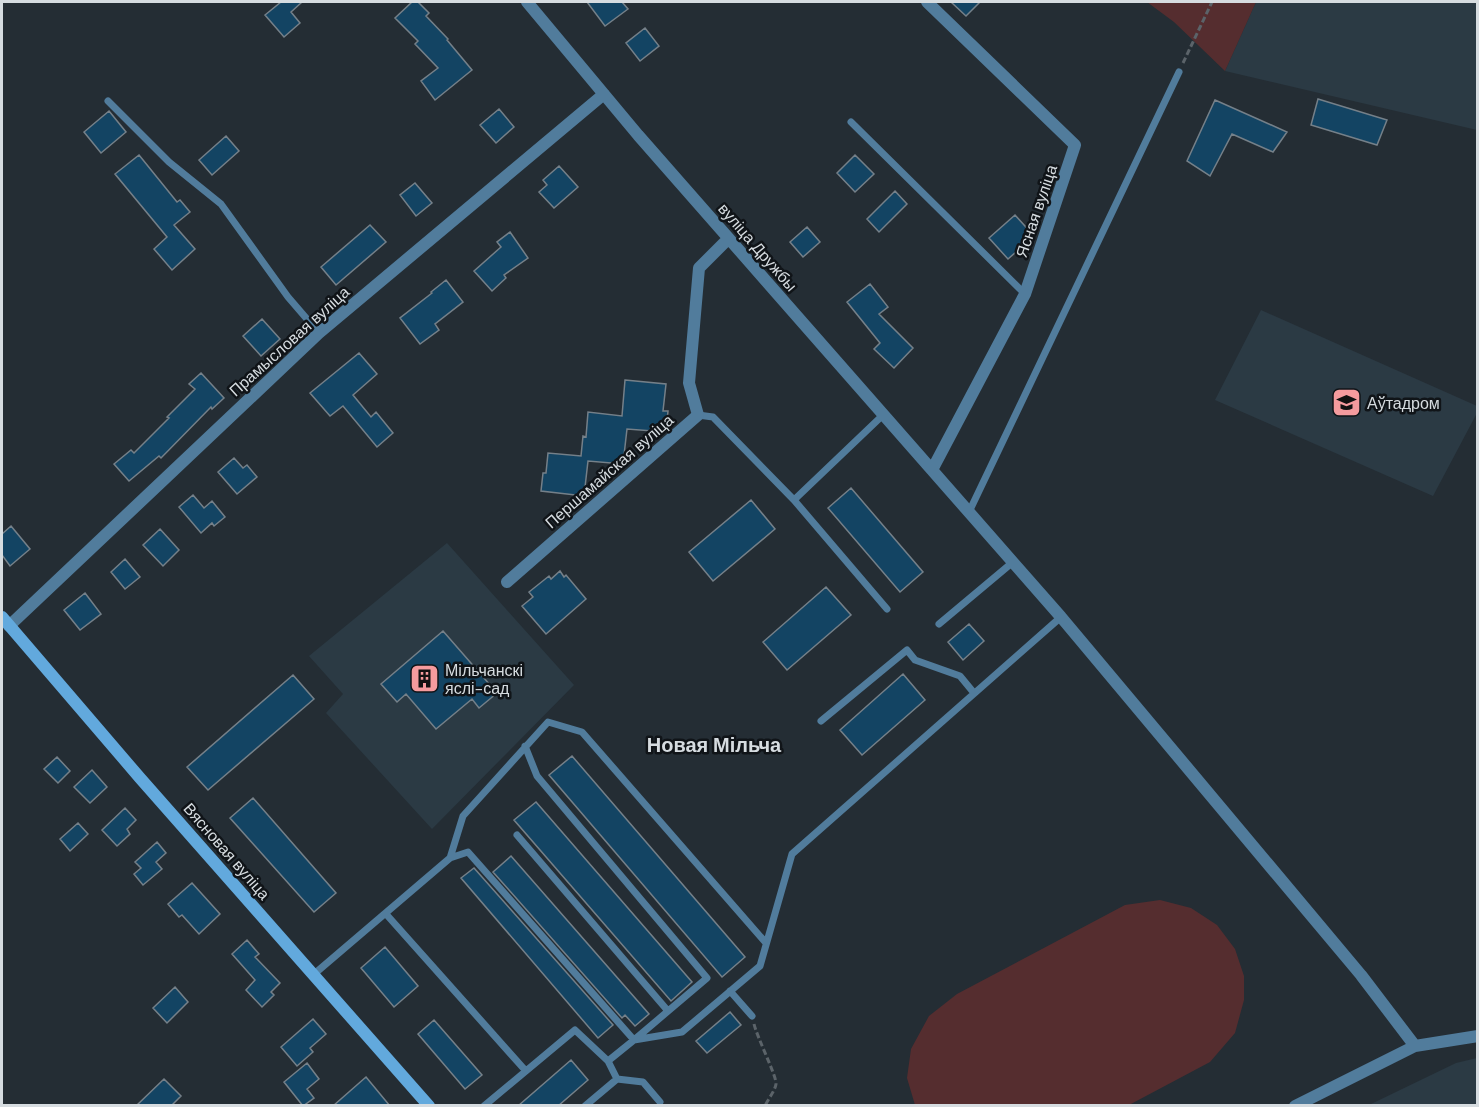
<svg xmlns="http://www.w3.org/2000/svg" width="1479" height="1107" font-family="'DM Sans',sans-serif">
  <rect width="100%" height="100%" fill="#242d34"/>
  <path fill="#2b3a44" d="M1256,2h221v128l-252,-59z
    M1261,310l216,96v7l-44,83 -218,-96z
    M447,543l127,142 -142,144 -106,-116 17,-19 -34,-38z
    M1477,1058v47h-108l87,-42z"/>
  <path fill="#552d2f" d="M1147,2h109l-31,69 -51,-49z
    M1160,900l31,8 26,17 18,24 9,27v24l-9,33 -25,29 -81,43h-214l-8,-27 4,-29 18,-33 28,-22 168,-89z"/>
  <path fill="#134463" stroke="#758089" stroke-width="1.5" d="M281,2h21l-11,10 9,11 -16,14 -19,-22z
    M412,2h6l11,11 -3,3 22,23 -1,1 25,30 -37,30 -14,-19 17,-13 -23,-24 3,-3 -23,-23z
    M587,2h35l6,7 -23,17z
    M951,2h29l-14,14z
    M645,28l14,18 -19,15 -14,-18z
    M1318,99l69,21 -10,25 -66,-20z
    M1215,100l72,32 -14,20 -41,-18 -22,42 -23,-15z
    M499,109l15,18 -18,16 -16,-18z
    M109,111l17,21 -25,21 -17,-21z
    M226,136l13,15 -27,24 -13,-15z
    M139,155l38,47 3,-2 10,12 -16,13 21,24 -23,21 -18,-21 13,-12 -52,-63z
    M855,155l19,19 -19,18 -18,-19z
    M559,166l19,21 -24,21 -15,-16 8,-7 -4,-5z
    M415,183l17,20 -16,13 -16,-21z
    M895,191l12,13 -28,28 -12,-13z
    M1015,215l19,21 -26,23 -19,-21z
    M370,225l16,17 -50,43 -15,-18z
    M807,227l13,15 -17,15 -13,-15z
    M510,232l18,26 -24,17 2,3 -14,13 -18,-20 27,-24 -4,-5z
    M446,280l17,22 -28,22 4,6 -19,14 -20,-26 32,-25 -1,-1z
    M870,284l18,23 -9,7 34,34 -19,20 -20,-19 6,-6 -33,-41z
    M262,319l18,20 -19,17 -18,-20z
    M359,353l18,21 -24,21 18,22 5,-5 17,21 -16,14 -34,-41 -13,10 -20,-23z
    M201,373l23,25 -12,11 -1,-2 -50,51 -2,-2 -30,25 -15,-17 17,-14 3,3 35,-35 -2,-1 28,-28 -6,-5z
    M625,380l41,4 -3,27h5l-2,21 -39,-3 -4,35 -35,-3 -4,35 -43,-5 2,-18h3l2,-20 33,3 2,-20 3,1 2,-25 34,4z
    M234,458l9,10 4,-3 10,12 -20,17 -19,-22z
    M851,488l72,84 -23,20 -72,-84z
    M193,495l11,13 8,-7 13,16 -11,9 -2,-3 -11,10 -22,-26z
    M751,500l24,29 -62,52 -24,-29z
    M11,526l19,23 -20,17 -8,-11v-21z
    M160,529l19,21 -16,16 -20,-21z
    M125,559l15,18 -15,12 -14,-17z
    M560,571l4,6 2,-2 20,24 -40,35 -24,-28 11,-9 -4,-5 20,-16 2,3z
    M826,587l25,28 -64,55 -24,-28z
    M85,593l16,21 -21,16 -16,-20z
    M969,624l15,17 -21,19 -15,-18z
    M443,631l54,62 -18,15 -7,-9 -36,30 -30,-35 -9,8 -16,-18z
    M903,674l22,26 -63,55 -22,-25z
    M293,675l21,24 -106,91 -21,-23z
    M572,756l173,201 -23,20 -173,-202z
    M57,757l13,14 -12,12 -14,-14z
    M92,770l15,17 -17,16 -16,-16z
    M253,798l83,95 -22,19 -84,-94z
    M536,802l156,180 -21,19 -157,-181z
    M125,808l11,12 -9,9 3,5 -13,12 -15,-16z
    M78,823l10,11 -18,17 -10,-12z
    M157,842l9,11 -10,9 6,7 -19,16 -9,-11 7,-6 -6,-6z
    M511,856l138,158 -14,12 -10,-11 -3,3 -129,-146z
    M474,868l139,157 -15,13 -137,-160z
    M192,883l28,31 -21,20 -17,-19 -3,2 -11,-13z
    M247,940l12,14 -4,3 25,26 -9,9 3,3 -12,12 -16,-17 9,-10 -23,-26z
    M385,947l33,39 -24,21 -33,-39z
    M175,987l13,15 -21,21 -14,-15z
    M730,1012l11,13 -34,28 -11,-12z
    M313,1019l13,15 -16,14 3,4 -16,14 -16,-19z
    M434,1020l48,55 -17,14 -47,-55z
    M571,1060l17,20 -30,26h-40z
    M307,1063l12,16 -12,10 7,9 -11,8 -19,-24z
    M366,1077l24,29h-57z
    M164,1079l17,17 -10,10h-35z"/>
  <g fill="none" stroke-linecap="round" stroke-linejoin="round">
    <path stroke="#5b6369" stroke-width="3" stroke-dasharray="6 3" stroke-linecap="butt" d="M1183,63l29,-61
      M754,1024c3,13 23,53 22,60 -1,7 -8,15 -11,22"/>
    <path stroke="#517c9c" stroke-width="7" d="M108,101l61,61 52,42 67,93 31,36
      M851,122l174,172
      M698,415l15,2 81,83
      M883,415l-89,85 93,109
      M969,512l210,-440
      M939,624l74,-62
      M821,721l86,-71 8,10 45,16 14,17
      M517,835l151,176
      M450,858l18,-6 166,188 73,-62 -170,-202 -12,-30
      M386,914l139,156
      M313,975l137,-117 13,-42 85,-94 34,10 184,211
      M730,991l22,25
      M608,1061l26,-21 48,-8 78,-66 32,-112 269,-237
      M617,1079l26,3 17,20
      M484,1106l91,-76 33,31 9,18 -32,27"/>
    <path stroke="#517c9c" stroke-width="12" d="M527,2l111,133 423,482 300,358 54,71
      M927,2l148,143 -50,149 -93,176
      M507,582l191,-167 -9,-32 10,-115 29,-29
      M9,626l310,-293 285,-239
      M1295,1106l120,-60 63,-10"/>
    <path stroke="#62a9dd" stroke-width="12" d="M2,617l138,161 289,328"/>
  </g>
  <defs>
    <symbol id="school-square" viewBox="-11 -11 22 22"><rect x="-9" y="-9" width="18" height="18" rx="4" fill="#f59b9e" stroke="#101418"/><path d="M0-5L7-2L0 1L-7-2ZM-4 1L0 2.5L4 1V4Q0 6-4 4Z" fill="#111"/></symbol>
    <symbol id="building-square" viewBox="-11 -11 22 22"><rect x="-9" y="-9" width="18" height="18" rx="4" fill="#f59b9e" stroke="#101418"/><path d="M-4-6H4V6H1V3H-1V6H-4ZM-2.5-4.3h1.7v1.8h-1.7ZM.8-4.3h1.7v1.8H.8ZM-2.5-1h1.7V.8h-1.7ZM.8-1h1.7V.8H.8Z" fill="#111"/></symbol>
  </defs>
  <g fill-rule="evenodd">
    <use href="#school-square" x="1330" y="386" width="33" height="33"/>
    <use href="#building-square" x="408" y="662" width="33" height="33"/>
  </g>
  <g text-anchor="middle" stroke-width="5" stroke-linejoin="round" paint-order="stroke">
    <g font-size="16" fill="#d6dce0" stroke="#101418">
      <text transform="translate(1036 211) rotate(-71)" y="6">Ясная вуліца</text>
      <text transform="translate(758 247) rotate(49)" y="6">вуліца Дружбы</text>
      <text transform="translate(289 341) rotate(-42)" y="6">Прамысловая вуліца</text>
      <text transform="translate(609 471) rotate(-41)" y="6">Першамайская вуліца</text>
      <text transform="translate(227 851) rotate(49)" y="6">Вясновая вуліца</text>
    </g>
    <g font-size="16" fill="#d6dce0" stroke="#101418" text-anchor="start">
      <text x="1367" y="409">Аўтадром</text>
      <text x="445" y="676">Мільчанскі<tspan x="445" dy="18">яслі-сад</tspan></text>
    </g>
    <g font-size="20" font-weight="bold" fill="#d6dce0" stroke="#101418">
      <text x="714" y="752">Новая Мільча</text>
    </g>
  </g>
  <rect width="1479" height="1107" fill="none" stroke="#d6dce0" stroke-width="6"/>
</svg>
